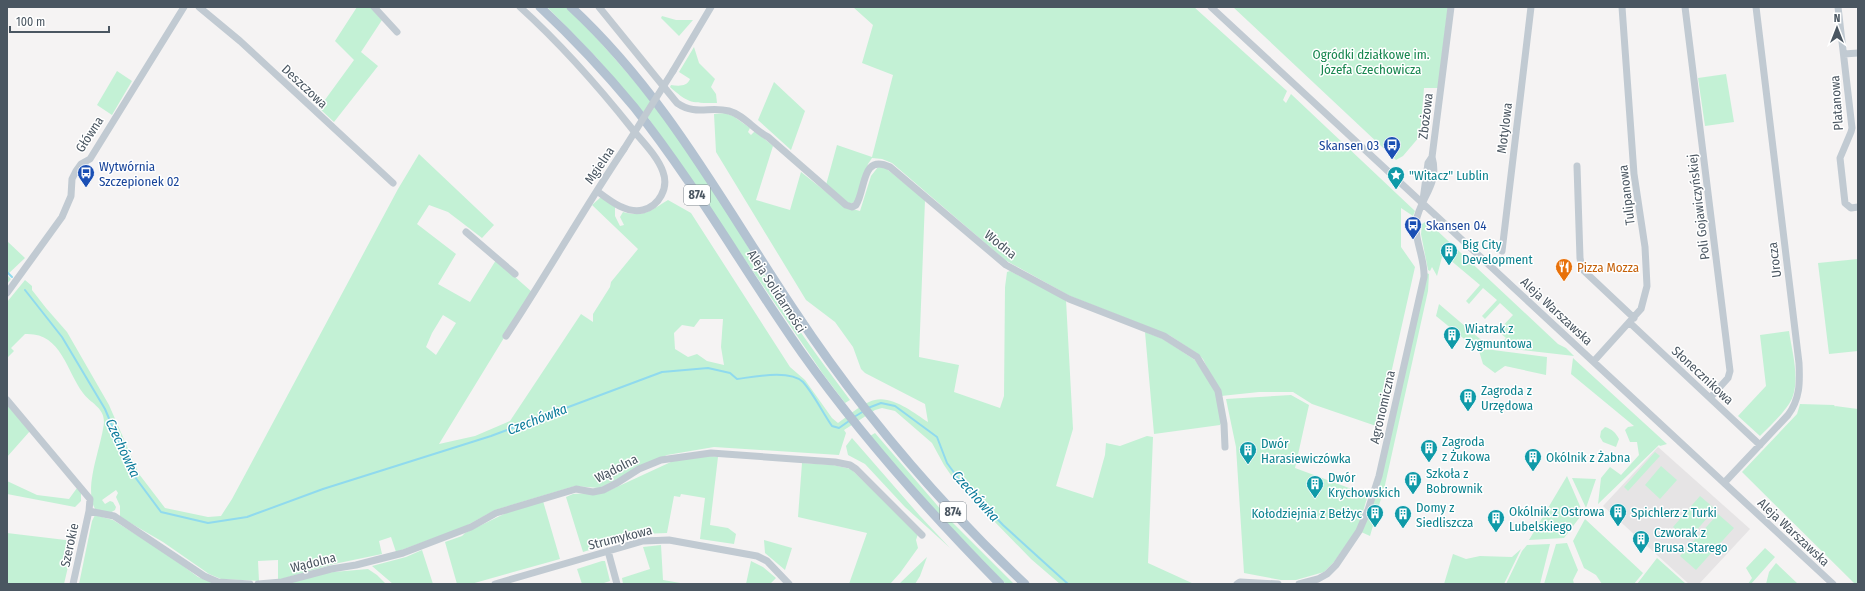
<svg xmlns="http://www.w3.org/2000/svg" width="1865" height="591" font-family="'Fira Sans Condensed',sans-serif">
  <rect width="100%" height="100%" fill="#f5f3f3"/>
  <path fill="#e6e4e5" d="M1658,447l92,82 -51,55h-10l-86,-78z"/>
  <path fill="#c3f1d5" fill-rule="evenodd" d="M357,7h13l12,13 -21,32 17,14 -44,56 -15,-14 35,-48 -19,-19z
    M547,7h20c41,42 79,86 114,134 35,49 65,103 96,155 22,36 48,70 73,104l-5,3 -22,-29 -174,-255 -53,-62z
    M853,7h341l93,84 -4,9 3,3 5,-9 124,117 -2,5 -12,-8v39l14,20 -36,160 -67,-23 -19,-12h-34l-38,4 -18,-37 -5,-5 -29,-19 -99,-39 -65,-36 -113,-97 -10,-4 -10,-1 -4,6 -10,36 -8,4 -24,-19 11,-40 35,12 21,-82 -31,-12 11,-38z
    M1233,7h215l-10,81h-14l-4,48 -17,20 -7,4z
    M662,16l14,4h17l-14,16 -18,-18z
    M694,47l5,16 16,16 -4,8 5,7 1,9c-25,0 -28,1 -47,-16l1,-2c7,1 16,2 19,-6l-11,-7z
    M117,71l15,10 -20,34 -15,-10z
    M1726,74l8,48 -29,4 -7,-48z
    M774,82l31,29 -14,39 -33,-30z
    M725,113l8,3 17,12 -2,4 3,3 4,-4 18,15 -17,54 34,10 11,-38 44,35 15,4 11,-35 7,-9 5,-1 42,34 -6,157 40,8 -5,27 46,16 4,-12 1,-109 2,-15 3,-1 56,29 7,129 -17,57 37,12 12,-43 1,-12 14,3 27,-10 6,1 -5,126 46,21h-134l-29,-25 -76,-78 -11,-16 -12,-22 -37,-32 -13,-3 -7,2 -31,20 2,3 -7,22 -125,-8 -47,8 -68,33 -24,-2 -80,24 -31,17 -68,25 -5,-15 -12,4 3,13 -48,10 -56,16v-20l-20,1 1,20 -38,-2 -12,-5 -46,-32 -43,-25v-11l-4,-9 2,-4 -2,-3 -14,10 3,4 5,-3 3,1 3,5 -1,3 -5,3 -15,-4c-12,-22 7,-63 9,-87 0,-15 -14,-19 -21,-29 -17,-23 -22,-61 -58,-59l-14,14 3,3 -7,7v-56l18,-22 7,6v4l14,18 21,24 42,73 30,69 26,34 43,9 13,-1 11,-17 166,-310 21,-35 75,71 -12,13 -34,-26 -19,-7 -12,19 39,30 -18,30 32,18 26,-42 36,32 -93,152 36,-8 35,-15 71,-107 12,8v-8l17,-27 1,-5 27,-33 -46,-44 9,-8 14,10v9l5,10 4,-1 -4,-8 3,-5c22,6 28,-2 45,-12l23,13 99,154 15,13 27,38 6,5c10,-7 20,-16 31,-21 20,-10 43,10 59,20l-3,-18 -60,-31 -4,-4 -8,-22 -18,-25 -29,-22 -90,-148 -2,-38zM443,315l13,8 -20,32 -10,-8 6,-14zM700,319h23l-2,28 3,18 -17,-4 -10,-7 -9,3 -13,-8 -1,-16 8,-8 12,2z
    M1425,222l4,1 129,121 8,4 8,8 -79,-9 11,-9 -8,-7 15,-16 -13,-12 -15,16 -3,-3 15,-16 -14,-12 -14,16 -3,-3 14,-16 -31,-26 -7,-2 -5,19 -5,-9 -2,4 -2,-1 -7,-36 1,-10z
    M7,241l18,17 -18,17 4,4 -4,5z
    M1858,259v92l-29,3 -11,-91z
    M1424,272l5,2 -1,17 -43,194 -15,51 -11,-5 9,-21z
    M1439,304l54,46 54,7 -1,18 -41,-9 -10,7 -12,-9 -4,-13 -43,-35z
    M1789,331c3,21 13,54 0,73 -8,12 -19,22 -29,32l-22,-20 28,-30 -6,-51z
    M1145,332l18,7 32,21 21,32 5,31 -1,2 -66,9z
    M1573,358l94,86 -7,2 -1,-1 -61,59 3,-26 9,-11 11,8 18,-20 -2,-13h-7l-5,-12 3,-3 6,-1 -63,-52z
    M1291,395l18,10 -14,63 73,27 -10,33 -24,34 -10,10 -28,8h-15l-37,-7 -8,-126 -10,-48z
    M1800,404l34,1 2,3 -1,-2 23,3v175l-4,-1 -112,-111 55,-58z
    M7,405l23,26 -23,26z
    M1605,427c7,2 11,6 14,12l-3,8 -13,-5 -3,-5 1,-6z
    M875,433l74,86 65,65h-8l-9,-9 -79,-82 -48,-57z
    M852,438l68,78 30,32 -45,-41 -40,-43 -17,-9 -2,-9z
    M1655,452l5,4 -32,35 -4,-4z
    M710,456l8,1 -8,68 18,3 8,6 -2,10 -34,-5 5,-41 -24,-4 -1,3 -6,-1 -7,37 -26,1 -58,18 -17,-55 7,-3 33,-2 67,-31z
    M802,463l31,2 18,4 67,65 -2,6 2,8 -18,25 -10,11h-41l18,-51 -69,-16z
    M1661,466l16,14 -17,19 -15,-14z
    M1567,476l16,37 -19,25 -35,2z
    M1572,478l24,1 -10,29z
    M7,481l30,14 32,4 8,-11 4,4v9l-6,6 -68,-13z
    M1700,496l15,13 -27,31 -15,-13z
    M543,501l17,58 -89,25h-14l-12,-42 17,-6 3,-3 41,-20z
    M1718,514l16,14 -38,42 -16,-14z
    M95,515l18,5 54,34 31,23 19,7h-138l13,-63z
    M1585,519l58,54 -9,11h-32l-6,-9 -12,-7 -11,-27z
    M7,533l67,8 -10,43h-57z
    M764,540l28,8 -7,22 -20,-17z
    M1567,543l11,27 -5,10 1,4h-30l12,-40z
    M1550,544l-10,40h-34l16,-33 5,-6z
    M661,545l2,35 23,4h-63l-1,-6 28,-9 -7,-22z
    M1765,548l10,9 -24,27h-3l4,-6 -6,-10z
    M1521,549l-17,35h-60l9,-30 13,5 14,-3 32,1z
    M422,550l11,34h-40l-21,-18 34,-9z
    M927,557l-7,19 -5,8h-16z
    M1657,558l29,26h-49z
    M602,561h3l5,20 -9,3h-19l-5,-15z
    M751,561l12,6 13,11 -6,6h-24z
    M1776,563l22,21h-32l3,-12z
    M368,569l9,6 9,9h-99l35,-11z"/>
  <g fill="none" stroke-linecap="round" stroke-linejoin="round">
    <path stroke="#90daee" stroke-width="2" d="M7,272l5,5
      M25,290l37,47 43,72 27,64 29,39 47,11 39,-6 76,-28 168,-53 171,-64 46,-4 22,5 7,6c16,-2 53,-10 66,3 10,11 20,31 29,44l7,2 10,-7
      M868,408l13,-5 14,3 42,31 10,26 11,15 45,47 65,59
      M854,417l10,-6"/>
    <path stroke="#c1cad2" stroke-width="7" d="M199,7l41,34 153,142
      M374,7l23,25
      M520,7c42,38 78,79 113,123 10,12 25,27 30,42 6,16 -4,34 -20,38 -17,4 -34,-10 -46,-19
      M599,7l78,96c19,13 32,3 52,8 15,4 25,19 39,26l78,68 6,2 4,-2c10,-15 5,-52 34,-38l116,98 63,34 95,37 33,21 21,34 6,33 1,23
      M1211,7l622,577
      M1685,7l45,364 -2,7 -18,20
      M1838,7l14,121 -1,4 -11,26 5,45 6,5 7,-1
      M1844,54l14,-1
      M673,71l38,-64
      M1577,166l3,92 2,11 52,49
      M1423,200l5,-37 4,-6
      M466,232l49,42
      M1502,251l29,-244
      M7,293l55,-76 9,-21 1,-17 4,-8 5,-7 9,-5 94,-152
      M1630,323l130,122
      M506,336c41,-62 77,-126 118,-187
      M1594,361l47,-52 6,-23 -2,-39 -11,-73 -12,-167
      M7,400l83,99 -1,12 -16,73
      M1724,483l64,-68c12,-16 12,-32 11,-52l-43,-356
      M89,511l25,5 90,60 14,6 32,2
      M608,551l9,33
      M258,584l24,-2 49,-13 25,-4 47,-12 68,-26 25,-14 80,-24 17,3 10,-2 14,-7 22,-14 22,-9 50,-7 124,9 15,3 6,4 66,66
      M495,584l148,-43 26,-1 88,16 10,5 22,23
      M1237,584l3,-2 38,2
      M1299,584l19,-5 9,-5 9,-9 23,-34 9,-21 11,-34 45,-199c1,-19 -10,-37 -8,-55 4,-25 24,-37 16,-65l19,-150"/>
    <path stroke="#b3c2d1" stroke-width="9" d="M540,7c33,31 65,65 94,100 62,78 111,165 168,246 59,83 127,159 198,231
      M571,7c95,88 152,197 223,303 66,100 144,192 231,274"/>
    <path stroke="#c1cad2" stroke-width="7" d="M624,149l49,-78"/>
  </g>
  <defs>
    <symbol id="bus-pin" viewBox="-11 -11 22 30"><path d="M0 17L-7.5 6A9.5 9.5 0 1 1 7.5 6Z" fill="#1a4fb4" stroke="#fff"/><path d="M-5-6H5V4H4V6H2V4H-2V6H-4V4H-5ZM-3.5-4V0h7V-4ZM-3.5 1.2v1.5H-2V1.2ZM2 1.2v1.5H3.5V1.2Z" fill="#fff"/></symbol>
    <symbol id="sight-pin" viewBox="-11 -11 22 30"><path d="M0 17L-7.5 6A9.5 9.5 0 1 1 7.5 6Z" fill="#0f9aa8" stroke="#fff"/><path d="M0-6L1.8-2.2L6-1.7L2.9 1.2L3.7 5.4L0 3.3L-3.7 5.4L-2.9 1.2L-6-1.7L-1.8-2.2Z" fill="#fff"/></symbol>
    <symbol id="building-pin" viewBox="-11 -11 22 30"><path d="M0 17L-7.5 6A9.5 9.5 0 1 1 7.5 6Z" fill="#0f9aa8" stroke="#fff"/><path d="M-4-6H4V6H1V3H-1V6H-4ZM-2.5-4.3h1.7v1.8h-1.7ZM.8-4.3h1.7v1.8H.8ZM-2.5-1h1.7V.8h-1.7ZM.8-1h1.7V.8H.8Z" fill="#fff"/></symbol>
    <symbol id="restaurant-pin" viewBox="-11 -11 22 30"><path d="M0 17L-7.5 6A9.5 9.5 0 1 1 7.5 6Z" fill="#e8710a" stroke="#fff"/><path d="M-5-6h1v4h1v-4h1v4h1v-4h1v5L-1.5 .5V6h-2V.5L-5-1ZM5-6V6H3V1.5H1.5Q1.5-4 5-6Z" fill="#fff"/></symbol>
  </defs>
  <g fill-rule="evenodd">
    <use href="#bus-pin" x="1382" y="135" width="20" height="27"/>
    <use href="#bus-pin" x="76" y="163" width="20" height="27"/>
    <use href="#sight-pin" x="1386" y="165" width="20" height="27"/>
    <use href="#bus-pin" x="1403" y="215" width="20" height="27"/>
    <use href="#building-pin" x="1439" y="241" width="20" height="27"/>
    <use href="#restaurant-pin" x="1554" y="257" width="20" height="27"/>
    <use href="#building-pin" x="1442" y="325" width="20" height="27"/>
    <use href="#building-pin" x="1458" y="387" width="20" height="27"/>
    <use href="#building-pin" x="1419" y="438" width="20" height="27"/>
    <use href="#building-pin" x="1238" y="440" width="20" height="27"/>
    <use href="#building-pin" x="1523" y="447" width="20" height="27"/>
    <use href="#building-pin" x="1403" y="470" width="20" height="27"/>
    <use href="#building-pin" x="1305" y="474" width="20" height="27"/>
    <use href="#building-pin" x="1608" y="502" width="20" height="27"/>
    <use href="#building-pin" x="1365" y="503" width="20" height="27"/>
    <use href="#building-pin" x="1393" y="504" width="20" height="27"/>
    <use href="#building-pin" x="1486" y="508" width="20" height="27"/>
    <use href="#building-pin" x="1631" y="529" width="20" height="27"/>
  </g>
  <g text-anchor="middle" stroke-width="3" stroke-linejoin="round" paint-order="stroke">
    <g fill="#fff" stroke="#808990" stroke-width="1">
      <rect x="684" y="185" width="26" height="20" rx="3"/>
      <rect x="940" y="502" width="26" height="20" rx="3"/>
    </g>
    <g font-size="12" font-weight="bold" fill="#4a5661">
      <text x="697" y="199">874</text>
      <text x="953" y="516">874</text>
    </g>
    <g font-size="13" fill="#17864f" stroke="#fff">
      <text x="1371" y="59">Ogródki działkowe im.<tspan x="1371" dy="15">Józefa Czechowicza</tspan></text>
    </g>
    <g font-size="13" fill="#4a5661" stroke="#fff">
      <text transform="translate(305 86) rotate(43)" y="5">Deszczowa</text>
      <text transform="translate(1836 103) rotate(-94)" y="5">Platanowa</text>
      <text transform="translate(1425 116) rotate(-83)" y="5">Zbożowa</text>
      <text transform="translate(1504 128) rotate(-83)" y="5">Motylowa</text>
      <text transform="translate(89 134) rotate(-57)" y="5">Główna</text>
      <text transform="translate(599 165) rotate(-56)" y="5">Mgielna</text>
      <text transform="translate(1626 195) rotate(-97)" y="5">Tulipanowa</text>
      <text transform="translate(1698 207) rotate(-97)" y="5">Poli Gojawiczyńskiej</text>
      <text transform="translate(1001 244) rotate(39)" y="5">Wodna</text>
      <text transform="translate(1774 260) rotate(-97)" y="5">Urocza</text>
      <text transform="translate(777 291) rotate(57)" y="5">Aleja Solidarności</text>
      <text transform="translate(1557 311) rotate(43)" y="5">Aleja Warszawska</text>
      <text transform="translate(1703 375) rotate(43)" y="5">Słonecznikowa</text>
      <text transform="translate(1382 407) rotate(-77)" y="5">Agronomiczna</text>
      <text transform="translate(616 468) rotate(-27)" y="5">Wądolna</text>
      <text transform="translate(1794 532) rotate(43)" y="5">Aleja Warszawska</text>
      <text transform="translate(620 537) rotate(-14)" y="5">Strumykowa</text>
      <text transform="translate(69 545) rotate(-78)" y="5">Szerokie</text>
      <text transform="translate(313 562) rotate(-14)" y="5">Wądolna</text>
    </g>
    <g font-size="13" fill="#164399" stroke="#fff" text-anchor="start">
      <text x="1379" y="150" text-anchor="end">Skansen 03</text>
      <text x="99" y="171">Wytwórnia<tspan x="99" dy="15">Szczepionek 02</tspan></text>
      <text x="1426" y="230">Skansen 04</text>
    </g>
    <g font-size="13" fill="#0d838f" stroke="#fff" text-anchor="start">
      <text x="1409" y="180">"Witacz" Lublin</text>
      <text x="1462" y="249">Big City<tspan x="1462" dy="15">Development</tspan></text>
      <text x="1465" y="333">Wiatrak z<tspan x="1465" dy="15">Zygmuntowa</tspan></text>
      <text x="1481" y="395">Zagroda z<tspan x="1481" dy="15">Urzędowa</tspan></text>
      <text x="1442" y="446">Zagroda<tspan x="1442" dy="15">z Żukowa</tspan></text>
      <text x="1261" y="448">Dwór<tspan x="1261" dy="15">Harasiewiczówka</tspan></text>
      <text x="1546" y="462">Okólnik z Żabna</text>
      <text x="1426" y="478">Szkoła z<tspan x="1426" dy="15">Bobrownik</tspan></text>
      <text x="1328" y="482">Dwór<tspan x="1328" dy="15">Krychowskich</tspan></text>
      <text x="1416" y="512">Domy z<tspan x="1416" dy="15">Siedliszcza</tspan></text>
      <text x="1509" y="516">Okólnik z Ostrowa<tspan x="1509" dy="15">Lubelskiego</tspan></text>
      <text x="1631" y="517">Spichlerz z Turki</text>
      <text x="1362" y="518" text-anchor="end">Kołodziejnia z Bełżyc</text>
      <text x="1654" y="537">Czworak z<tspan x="1654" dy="15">Brusa Starego</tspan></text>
    </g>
    <g font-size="13" fill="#c56008" stroke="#fff" text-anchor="start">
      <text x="1577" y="272">Pizza Mozza</text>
    </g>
    <g font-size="14" font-style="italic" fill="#0c7c9b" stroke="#fff">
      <text transform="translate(537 419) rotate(-21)" y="5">Czechówka</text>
      <text transform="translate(123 448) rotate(65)" y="5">Czechówka</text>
      <text transform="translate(976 496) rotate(48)" y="5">Czechówka</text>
    </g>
  </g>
  <rect width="1865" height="591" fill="none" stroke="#4a5661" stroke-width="16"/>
  <g transform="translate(1837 28)" stroke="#ffffff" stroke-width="3" paint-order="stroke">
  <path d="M0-3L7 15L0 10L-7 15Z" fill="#4a5661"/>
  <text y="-6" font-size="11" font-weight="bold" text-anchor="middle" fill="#4a5661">N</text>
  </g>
  <path d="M10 26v6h99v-6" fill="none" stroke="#4a5661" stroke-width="2"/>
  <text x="16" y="26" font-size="12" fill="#4a5661" stroke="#ffffff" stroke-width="3" paint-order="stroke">100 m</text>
</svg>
